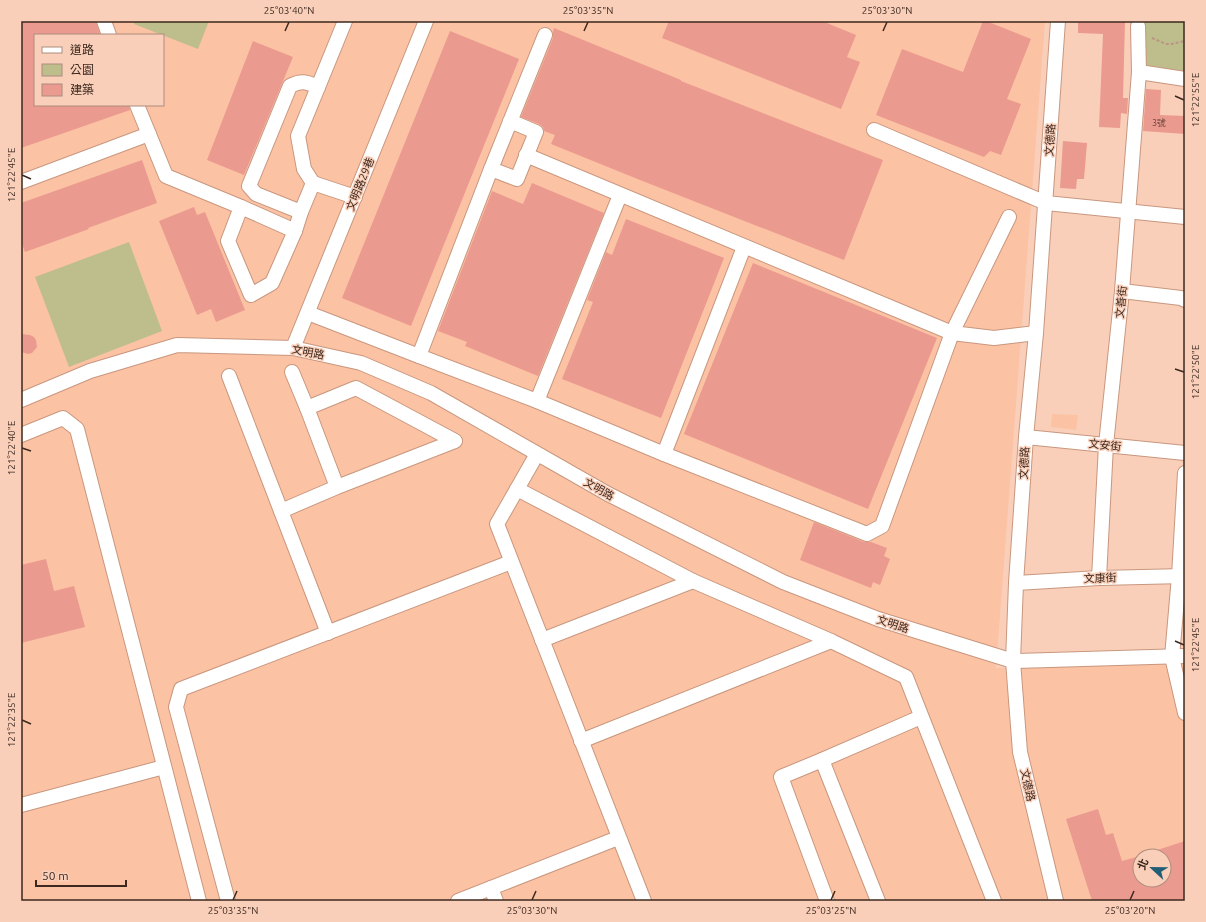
<svg xmlns="http://www.w3.org/2000/svg" width="1206" height="922" font-family="Ubuntu,'Noto Sans TC',sans-serif">
  <style>
    .built { fill: #fcc2a4; fill-rule: evenodd }
    .green { fill: #bebe8c }
    .building { fill: #eb9a8f }
    .lines { fill: none; stroke-linecap: round; stroke-linejoin: round }
    .minor-casing { stroke: #c8977e; stroke-width: 16 }
    .path { stroke: #b89584; stroke-width: 2; stroke-dasharray: 3 2; stroke-linecap: butt }
    .minor { stroke: #fff; stroke-width: 14 }
    .ticks { fill: none; stroke: #3c281e; stroke-width: 1.5 }
    .labels { text-anchor: middle; stroke-width: 3; stroke-linejoin: round; paint-order: stroke }
    .number-label { font-size: 9px; fill: #68443a }
    .street-label { font-size: 11px; fill: #3c281e; stroke: #f9cfba }
    .neatline { fill: none; stroke: #3c281e; stroke-width: 1.5 }
    .ticks-label { font-size: 10px; text-anchor: middle; fill: #3c281e }
  </style>
  <rect width="100%" height="100%" fill="#f9cfba"/>
  <g class="built">
    <path d="M21 21H1045L996 668 1185 663V901H21ZM35 35H163V105H35ZM1140 856H1164V880H1140Z"/>
    <path d="M1052 414 1078 415 1076 430 1051 427Z"/>
  </g>
  <g class="green">
    <path d="M135 21H209L198 49 134 24Z"/>
    <path d="M1142 21H1185V73L1142 66Z"/>
    <path d="M129 242 162 331 69 367 35 277Z"/>
  </g>
  <g class="building">
    <path d="M21 21H96L100 35H35V105H129L130 110 21 148Z"/>
    <path d="M669 21H822L856 35 847 57 860 62 841 109 662 38Z"/>
    <path d="M983 21H986L1031 39 1007 99 1021 104 1001 155 990 151 984 157 876 115 902 49 963 72Z"/>
    <path d="M1078 21H1125L1123 98H1128L1127 114 1121 113 1120 128 1099 127 1103 34 1078 33Z"/>
    <path d="M554 28 681 80V81L883 160 844 260 640 180 551 144 555 135 544 131 543 127 539 124 521 117 553 38V32Z"/>
    <path d="M450 31 519 59 411 326 342 298Z"/>
    <path d="M253 41 293 57 244 175 207 160Z"/>
    <path d="M1146 89 1161 90 1160 115 1185 116V134L1143 131Z"/>
    <path d="M1063 141 1087 143 1084 179H1077L1076 189 1060 188Z"/>
    <path d="M142 160 157 203 88 228 89 229 25 252 21 241V203Z"/>
    <path d="M532 183 604 213 538 376 465 346 467 342 438 331 492 191 523 204Z"/>
    <path d="M194 207 197 215 205 212 245 310 216 322 211 309 197 315 159 221Z"/>
    <path d="M626 219 724 258 661 418 562 379 593 302 587 300 606 252 612 255Z"/>
    <path d="M753 263 937 338 868 509 684 434Z"/>
    <path d="M21 334 30 335 34 337 36 340 37 347 32 353 28 354 21 352Z"/>
    <path d="M814 522 864 542H871L887 548 884 556 890 559 880 585 873 582 871 588 800 560Z"/>
    <path d="M46 559 54 591 74 586 85 627 21 643V565Z"/>
    <path d="M1098 809 1106 835 1113 833 1122 861 1140 856V880H1164V856H1145V854L1185 841V901H1092L1066 819Z"/>
  </g>
  <g class="lines">
    <g class="minor-casing">
      <g id="minor">
        <path d="M104 21 109 35"/>
        <path d="M1139 72 1185 79"/>
        <path d="M137 105 166 176 241 207 295 231 301 212 313 183 304 169 298 136 345 21"/>
        <path d="M510 121 536 132 517 179 491 169 545 35"/>
        <path d="M874 130 1046 203 1185 217"/>
        <path d="M526 155 952 333 994 338 1036 333"/>
        <path d="M21 182 149 134"/>
        <path d="M313 183 355 197"/>
        <path d="M241 207 228 241 251 295 272 283 295 231"/>
        <path d="M301 212 256 194 249 186 290 86C302 80 306 82 318 87"/>
        <path d="M1122 291 1181 298 1185 300"/>
        <path d="M308 313 419 356 491 169"/>
        <path d="M293 348 426 21"/>
        <path d="M419 356 537 401 664 454 867 534 882 526 952 333 1009 217"/>
        <path d="M292 372 307 408"/>
        <path d="M229 376 328 633"/>
        <path d="M21 400 90 371 177 345 293 348 361 363 431 393 608 494 783 582 878 619 1013 661 1185 656"/>
        <path d="M537 401 620 195"/>
        <path d="M21 435 63 418 77 429 199 901"/>
        <path d="M1026 437 1185 453"/>
        <path d="M537 454 497 524 644 901"/>
        <path d="M664 454 744 247"/>
        <path d="M1185 473 1179 576 1172 657 1185 713"/>
        <path d="M517 489 693 581 831 641 906 677 994 901"/>
        <path d="M281 511 337 487 455 441 356 388 307 408 337 487"/>
        <path d="M1099 578 1106 445 1122 291 1139 72 1138 26"/>
        <path d="M1016 583 1099 578 1185 576"/>
        <path d="M542 640 693 581"/>
        <path d="M581 741 831 641"/>
        <path d="M822 760 878 901"/>
        <path d="M21 805 164 767"/>
        <path d="M491 888 496 901"/>
        <path d="M228 901 176 707 181 689 511 562"/>
        <path d="M458 901 618 838"/>
        <path d="M827 901 781 777 822 760 921 717"/>
        <path d="M1056 901 1020 752 1013 661 1016 583 1026 437 1036 333 1058 21"/>
      </g>
    </g>
    <path class="path" d="M1152 38 1166 44H1171L1185 41"/>
    <use href="#minor" class="minor"/>
  </g>
  <path class="ticks" d="M285 31 289 22M584 31 588 22M883 31 887 22M1175 96 1184 100M22 175 31 179M1175 369 1184 372M22 448 31 451M1175 641 1184 645M22 720 31 724M233 900 237 891M532 900 536 891M831 900 835 891M1130 900 1134 891"/>
  <g class="labels">
    <g class="number-label">
      <text x="1159" y="126">3號</text>
    </g>
    <g class="street-label">
      <text transform="translate(1050 140) rotate(-86)" y="4">文德路</text>
      <text transform="translate(360 184) rotate(-68)" y="4">文明路29巷</text>
      <text transform="translate(1121 302) rotate(-84)" y="4">文善街</text>
      <text transform="translate(308 352) rotate(11)" y="4">文明路</text>
      <text transform="translate(1105 445) rotate(6)" y="4">文安街</text>
      <text transform="translate(1024 463) rotate(-87)" y="4">文德路</text>
      <text transform="translate(599 489) rotate(29)" y="4">文明路</text>
      <text transform="translate(1100 578) rotate(-2)" y="4">文康街</text>
      <text transform="translate(893 624) rotate(18)" y="4">文明路</text>
      <text transform="translate(1028 785) rotate(77)" y="4">文德路</text>
    </g>
  </g>
  <rect width="1206" height="922" fill="none" stroke="#f9cfba" stroke-width="44"/>
  <rect x="34" y="34" width="130" height="72" fill="#f9cfba" stroke="#ad8c7c"/>
  <rect x="42" y="47" width="20" height="6" fill="#ffffff" stroke="#ad8c7c"/>
  <text x="70" y="54" font-size="12" fill="#3c281e">道路</text>
  <rect x="42" y="64" width="20" height="12" fill="#bebe8c" stroke="#ad8c7c"/>
  <text x="70" y="74" font-size="12" fill="#3c281e">公園</text>
  <rect x="42" y="84" width="20" height="12" fill="#eb9a8f" stroke="#ad8c7c"/>
  <text x="70" y="94" font-size="12" fill="#3c281e">建築</text>
  <g transform="translate(1152 868) rotate(292)"><circle r="19" fill="#f9cfba" stroke="#ad8c7c"/>
  <path d="M0-3L7 15L0 10L-7 15Z" fill="#225e76"/>
  <text y="-6" font-size="11" font-weight="bold" text-anchor="middle" fill="#3c281e">北</text>
  </g>
  <path d="M36 880v6h90v-6" fill="none" stroke="#3c281e" stroke-width="2"/>
  <text x="42" y="880" font-size="12" fill="#3c281e" stroke="#f9cfba" stroke-width="3" paint-order="stroke">50 m</text>
  <rect x="22" y="22" width="1162" height="878" class="neatline"/>
  <g class="ticks-label">
    <text x="289" y="14">25°03'40"N</text>
    <text x="588" y="14">25°03'35"N</text>
    <text x="887" y="14">25°03'30"N</text>
    <text transform="translate(1195 100) rotate(-90)" y="4">121°22'55"E</text>
    <text transform="translate(11 175) rotate(-90)" y="4">121°22'45"E</text>
    <text transform="translate(1195 372) rotate(-90)" y="4">121°22'50"E</text>
    <text transform="translate(11 448) rotate(-90)" y="4">121°22'40"E</text>
    <text transform="translate(1195 645) rotate(-90)" y="4">121°22'45"E</text>
    <text transform="translate(11 720) rotate(-90)" y="4">121°22'35"E</text>
    <text x="233" y="914">25°03'35"N</text>
    <text x="532" y="914">25°03'30"N</text>
    <text x="831" y="914">25°03'25"N</text>
    <text x="1130" y="914">25°03'20"N</text>
  </g>
</svg>
